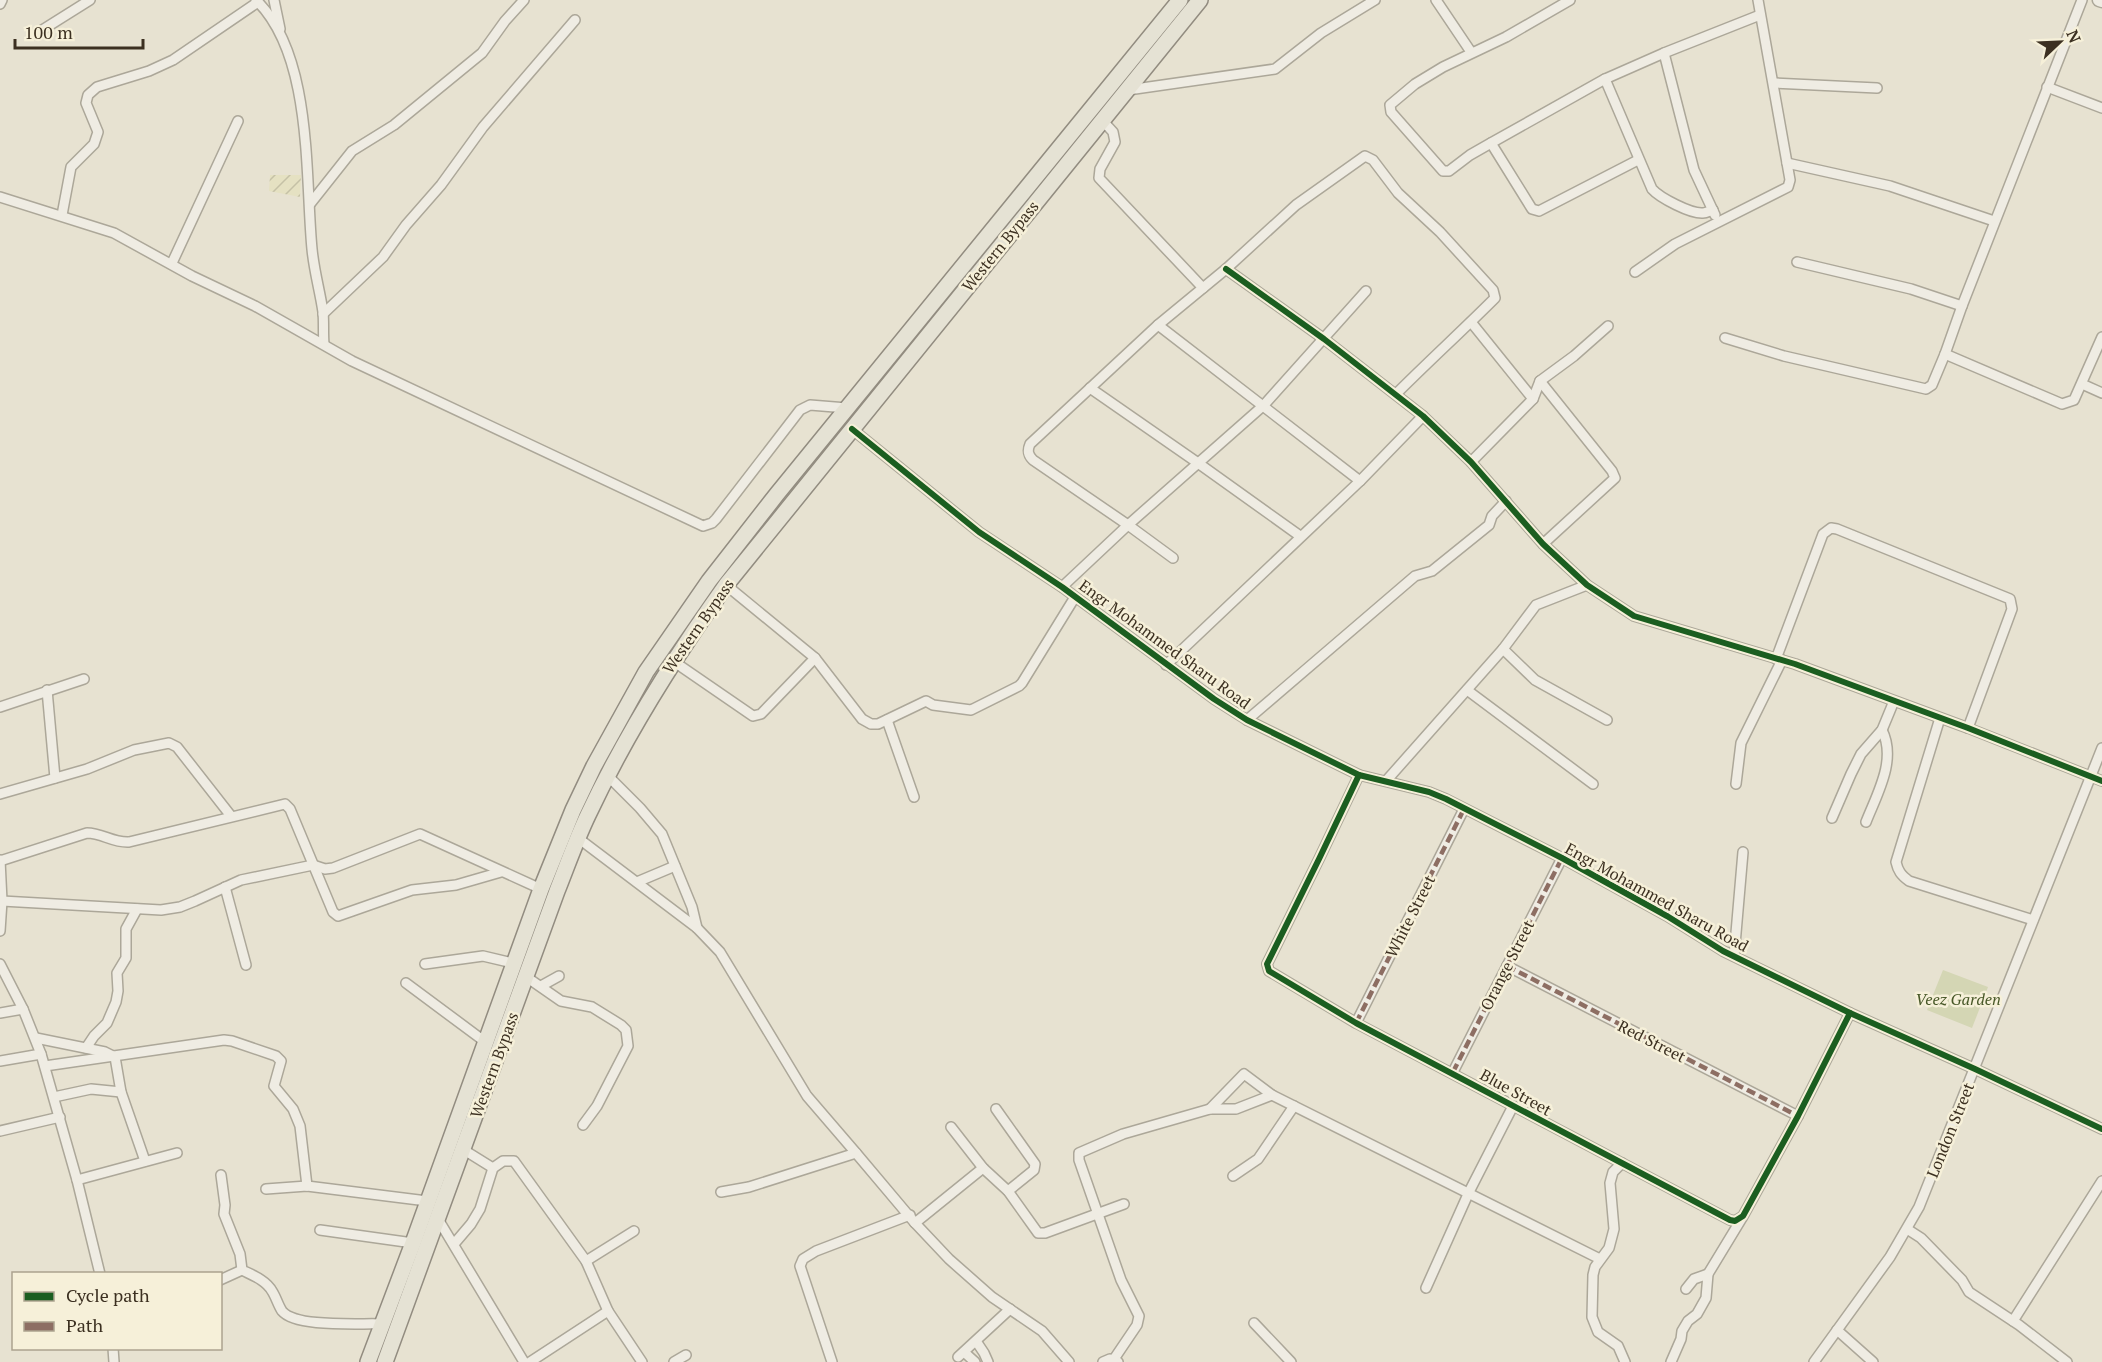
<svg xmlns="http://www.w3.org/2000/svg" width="2102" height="1362" font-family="'PT Serif',serif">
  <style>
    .farmland { fill: url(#farmland-furrows) }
    .green { fill: #d4d6b4 }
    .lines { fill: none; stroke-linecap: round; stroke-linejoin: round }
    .minor-casing { stroke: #aca799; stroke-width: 12 }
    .tertiary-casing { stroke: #aca799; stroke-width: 15 }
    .primary-casing { stroke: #928c80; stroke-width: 18 }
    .minor { stroke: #efece3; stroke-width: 9 }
    .tertiary { stroke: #efece3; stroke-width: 12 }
    .primary { stroke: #e5e2d4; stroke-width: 15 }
    .quiet { stroke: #8d6e63; stroke-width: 4.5; stroke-dasharray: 9 4.5; stroke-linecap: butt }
    .cycleway-casing { stroke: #f6f0d9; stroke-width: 10 }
    .cycleway { stroke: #1b5e20; stroke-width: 6 }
    .labels { text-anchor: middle; stroke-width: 5; stroke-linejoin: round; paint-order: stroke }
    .street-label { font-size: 16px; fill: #3c3021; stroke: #f6f0d9 }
    .park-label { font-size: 16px; font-style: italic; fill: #485828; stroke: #f6f0d9 }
  </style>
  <defs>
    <pattern id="farmland-furrows" width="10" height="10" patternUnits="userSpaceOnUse" patternTransform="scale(1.5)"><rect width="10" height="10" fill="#e5e1c2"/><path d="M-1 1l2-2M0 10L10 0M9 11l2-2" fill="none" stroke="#c5c1a6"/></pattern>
  </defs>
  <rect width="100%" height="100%" fill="#e7e2d1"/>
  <path class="farmland" d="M270 175H301L300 197 269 191Z"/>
  <path class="green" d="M1943 970 1988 987 1972 1028 1927 1010Z"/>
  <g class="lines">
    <g class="minor-casing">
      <g id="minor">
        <path d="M256 0C313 55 305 176 312 249 314 271 320 291 323 312 324 322 323 334 324 344"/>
        <path d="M274 0 280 29"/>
        <path d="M1436 0 1471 52"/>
        <path d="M1570 0 1506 37 1443 67 1415 84 1390 105 1391 112 1443 171H1449L1470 155 1491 143 1605 79 1664 53 1760 15"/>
        <path d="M2082 0 1962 306 1945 354 2062 404 2074 400 2102 337"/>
        <path d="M0 4 2 0"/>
        <path d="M39 32 90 0"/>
        <path d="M1664 53 1694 170 1715 215"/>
        <path d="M1605 79 1652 189C1660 198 1691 214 1703 213 1707 213 1709 211 1713 210"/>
        <path d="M1775 83 1877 88"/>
        <path d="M2047 87 2102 108"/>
        <path d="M1128 90 1275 69 1321 33 1375 0"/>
        <path d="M1102 120 1113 132 1115 142 1100 169 1099 178 1203 288"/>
        <path d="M1491 143 1532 209 1539 211 1638 160"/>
        <path d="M1787 163 1890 186 1994 221"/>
        <path d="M0 197 114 233 192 276 255 306 352 361 703 526 712 523 716 519 800 410 810 405 847 408"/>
        <path d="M310 204 352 151 394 125 482 53 505 21 524 0"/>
        <path d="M62 215 71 167 94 144 98 132 86 103 88 95 97 87 149 71 173 60 258 2"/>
        <path d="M1797 262 1911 289 1962 306"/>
        <path d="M172 263 238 121"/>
        <path d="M1226 269 1324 339 1423 416 1471 462 1543 544 1587 585 1634 616 1795 664 1968 728 2102 781"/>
        <path d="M1635 272 1675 244 1788 187 1790 180 1787 163 1758 0"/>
        <path d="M323 314 383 257 406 225 441 185 483 127 575 20"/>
        <path d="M1471 322 1533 399"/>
        <path d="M1158 325 1360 481"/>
        <path d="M1725 338 1784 356 1926 389 1932 385 1945 354"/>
        <path d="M1540 381 1612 471 1615 478 1543 544"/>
        <path d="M2082 384 2102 393"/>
        <path d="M1090 388 1198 463 1300 536"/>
        <path d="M852 429 979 532 1062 587 1214 699 1247 720 1359 775 1429 792 1446 799 1562 858 1667 916 1723 951 1850 1013 1975 1069 2102 1129"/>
        <path d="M1471 462 1533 399 1540 381 1574 356 1608 326"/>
        <path d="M1173 558 1128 525 1033 460C1028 455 1027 451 1030 444L1158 325 1226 269 1296 205 1365 156 1373 160 1398 193 1440 232 1493 290 1495 298C1463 330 1429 361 1396 394"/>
        <path d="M726 585 815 658 862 719 871 724H878L926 701 933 705 971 710 1019 686 1022 683 1075 597"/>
        <path d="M1062 587 1128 525 1264 405 1366 291"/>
        <path d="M1503 649 1535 680 1607 720"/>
        <path d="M1776 659 1823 534 1831 528 1837 529 2010 599 2012 609 1968 728"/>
        <path d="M673 661 753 716 761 714 815 658"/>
        <path d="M1166 665 1360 481 1423 416"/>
        <path d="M47 690 55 778"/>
        <path d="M1467 690 1593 784"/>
        <path d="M0 707 84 679"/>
        <path d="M1940 718 1896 862C1898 871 1901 875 1909 881L2033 920"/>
        <path d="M887 720 914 797"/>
        <path d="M1247 720 1415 576 1432 571 1489 525 1492 516 1506 501"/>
        <path d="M1359 775 1319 859 1267 964 1269 971 1356 1023 1730 1220 1735 1221 1743 1216 1798 1116 1850 1013"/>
        <path d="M608 776 640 808 662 834 692 907 697 928"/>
        <path d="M1386 781 1503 649 1536 605 1587 585"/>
        <path d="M1736 784 1741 743 1782 660"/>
        <path d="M0 794 87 769 134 750 169 743 177 747 231 816"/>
        <path d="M1832 818 1851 774 1861 754 1882 730 1894 701"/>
        <path d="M1866 822C1877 794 1897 760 1882 730"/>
        <path d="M578 838 697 928 720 952 807 1096 856 1153 915 1223 949 1259 992 1297 1042 1331 1069 1362"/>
        <path d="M0 860 2 901 0 931"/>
        <path d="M0 861 87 833C102 833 113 843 129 842L285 804 290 809 333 912 338 916 412 890 456 885 501 872"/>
        <path d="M637 882 675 866"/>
        <path d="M225 887 246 965"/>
        <path d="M2 901 161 910 180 907 195 901 241 880 313 865 325 869 333 868 420 834 541 889"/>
        <path d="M1734 956 1743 852"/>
        <path d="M0 964 23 1009 41 1054 77 1180 100 1274"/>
        <path d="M425 964 483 956 513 963"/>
        <path d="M1507 966 1798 1116"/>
        <path d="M525 976 561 1001 592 1007 621 1025 626 1030 628 1046 597 1106 583 1125"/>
        <path d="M406 983 484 1041"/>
        <path d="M541 986 559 976"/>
        <path d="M0 1013 23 1009"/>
        <path d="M1356 1023 1464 809"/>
        <path d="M36 1038 105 1052 115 1057"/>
        <path d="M86 1048 94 1036 107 1023 116 1002 118 991 117 973 126 958V929L137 909"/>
        <path d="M115 1057 121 1092 145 1161"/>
        <path d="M0 1061 41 1054"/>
        <path d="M45 1066 224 1040 232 1041 276 1056 281 1061 274 1086 293 1109 300 1126 307 1186"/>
        <path d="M1453 1072 1562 858"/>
        <path d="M54 1097 91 1089 121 1092"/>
        <path d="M996 1109 1035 1164 1034 1170 1008 1191"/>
        <path d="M1210 1109 1244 1074 1272 1095 1600 1259"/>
        <path d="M951 1127 983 1168 1008 1191 1038 1233H1045L1124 1204"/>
        <path d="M0 1131 60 1117"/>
        <path d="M464 1150 493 1168"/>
        <path d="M1622 1163 1613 1172 1610 1183 1614 1229 1609 1248 1595 1267 1593 1275 1592 1317 1598 1332 1618 1346 1625 1362"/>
        <path d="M221 1175 225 1205 224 1214 240 1254 242 1270C252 1275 266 1280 272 1291 276 1297 278 1305 282 1311 296 1328 360 1323 382 1324"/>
        <path d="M1233 1176 1258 1159 1294 1106"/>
        <path d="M77 1180 177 1153"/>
        <path d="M266 1189 307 1186 427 1201"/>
        <path d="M721 1192 749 1187 856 1153"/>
        <path d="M438 1219 524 1362"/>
        <path d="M915 1223 983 1168"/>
        <path d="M1907 1229 1921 1238 1962 1280 1969 1292 2019 1325 2067 1362"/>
        <path d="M320 1230 413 1243"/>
        <path d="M454 1244 471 1224 480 1209 493 1168 503 1161H514L586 1261 608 1311 642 1362"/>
        <path d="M586 1261 634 1231"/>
        <path d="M220 1280 242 1270"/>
        <path d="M1426 1288 1469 1192 1513 1106"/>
        <path d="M1686 1289 1694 1279 1708 1274"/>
        <path d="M2013 1321 2102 1181"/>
        <path d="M1254 1323 1291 1362"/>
        <path d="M1837 1330 1873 1362"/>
        <path d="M976 1341 984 1353 988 1362"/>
        <path d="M113 1348 114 1362"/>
        <path d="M964 1352 975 1362"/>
        <path d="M958 1357 1010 1309"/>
        <path d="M1114 1359 1137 1325 1139 1316 1121 1280 1079 1160V1153L1123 1134 1210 1109H1236L1272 1095"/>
        <path d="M530 1362 608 1311"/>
        <path d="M674 1362 686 1355"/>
        <path d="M832 1362 800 1266 803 1259 816 1251 910 1215"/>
        <path d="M1103 1362 1110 1359 1118 1362"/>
        <path d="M1671 1362 1681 1339 1682 1331 1688 1321 1697 1314 1706 1298 1708 1274 1742 1218"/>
        <path d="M1814 1362 1890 1257 1919 1207 2102 748"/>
      </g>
    </g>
    <g class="tertiary-casing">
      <path id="tertiary" d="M2099 0 2102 1"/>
    </g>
    <g class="primary-casing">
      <g id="primary">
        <path d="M368 1362 413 1243 541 889 573 810 594 766 646 672 709 581 777 494 1180 0"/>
        <path d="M385 1362 557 891C567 866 576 840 588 815 626 734 674 658 726 585L1200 0"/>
      </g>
    </g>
    <use href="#minor" class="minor"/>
    <use href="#tertiary" class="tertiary"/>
    <use href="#primary" class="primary"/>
    <g class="quiet">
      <path d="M1507 966 1798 1116"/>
      <path d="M1356 1023 1464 809"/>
      <path d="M1453 1072 1562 858"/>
    </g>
    <g class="cycleway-casing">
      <g id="cycleway">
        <path d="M1226 269 1324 339 1423 416 1471 462 1543 544 1587 585 1634 616 1795 664 1968 728 2102 781"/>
        <path d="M852 429 979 532 1062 587 1214 699 1247 720 1359 775 1429 792 1446 799 1562 858 1667 916 1723 951 1850 1013 1975 1069 2102 1129"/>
        <path d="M1359 775 1319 859 1267 964 1269 971 1356 1023 1730 1220 1735 1221 1743 1216 1798 1116 1850 1013"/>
      </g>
    </g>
    <use href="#cycleway" class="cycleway"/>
  </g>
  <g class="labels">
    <g class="street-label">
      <text transform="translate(1000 246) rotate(-51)" y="6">Western Bypass</text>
      <text transform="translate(698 626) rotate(-55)" y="6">Western Bypass</text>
      <text transform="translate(1165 644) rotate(36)" y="6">Engr Mohammed Sharu Road</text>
      <text transform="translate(1657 897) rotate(29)" y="6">Engr Mohammed Sharu Road</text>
      <text transform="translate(1410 916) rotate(-63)" y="6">White Street</text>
      <text transform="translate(1507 965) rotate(-63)" y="6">Orange Street</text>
      <text transform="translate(1652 1041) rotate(27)" y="6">Red Street</text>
      <text transform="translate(494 1065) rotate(-70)" y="6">Western Bypass</text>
      <text transform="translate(1516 1092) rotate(29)" y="6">Blue Street</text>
      <text transform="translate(1950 1130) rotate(-68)" y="6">London Street</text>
    </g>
    <g class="park-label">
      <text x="1958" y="1005">Veez Garden</text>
    </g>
  </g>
  <rect x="12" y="1272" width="210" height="78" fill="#f6f0d9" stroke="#aca38f" stroke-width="1.5"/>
  <rect x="24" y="1292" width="30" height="9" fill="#1b5e20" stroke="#aca38f" stroke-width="1.5"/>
  <text x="66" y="1302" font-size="18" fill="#3c3021">Cycle path</text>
  <rect x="24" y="1322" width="30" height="9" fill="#8d6e63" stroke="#aca38f" stroke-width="1.5"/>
  <text x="66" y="1332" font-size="18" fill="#3c3021">Path</text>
  <g transform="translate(2060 42) rotate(67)" stroke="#f6f0d9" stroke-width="4.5" paint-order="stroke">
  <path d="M0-4.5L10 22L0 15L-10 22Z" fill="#3c3021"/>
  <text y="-9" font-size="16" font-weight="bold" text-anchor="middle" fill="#3c3021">N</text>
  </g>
  <path d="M15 39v9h128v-9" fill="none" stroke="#3c3021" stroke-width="3"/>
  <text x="24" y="39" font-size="18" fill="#3c3021" stroke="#f6f0d9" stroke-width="4.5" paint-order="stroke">100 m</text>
</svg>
